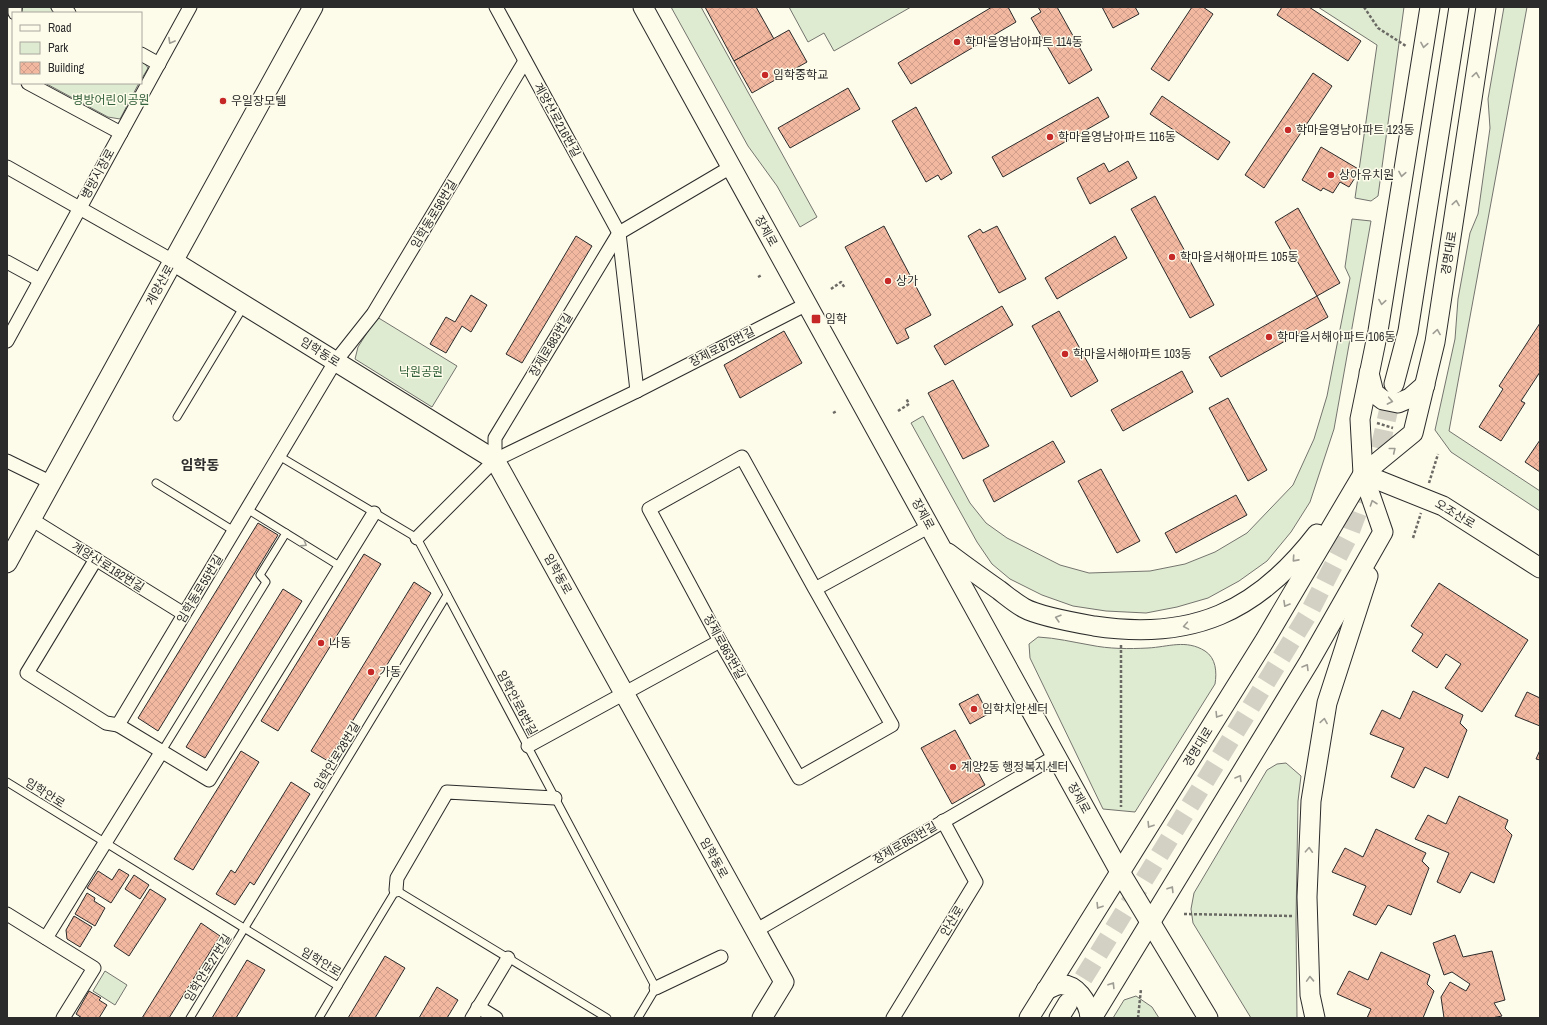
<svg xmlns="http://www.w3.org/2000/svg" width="1547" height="1025" font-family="'Archivo Narrow','Noto Sans KR',sans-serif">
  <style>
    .green { fill: #deebd1; stroke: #74746e }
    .building { fill: url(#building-cross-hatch); stroke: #2b2b2b }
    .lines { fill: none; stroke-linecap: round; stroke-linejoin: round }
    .secondary-tunnel { stroke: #d3d1c4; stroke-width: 19; stroke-dasharray: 19 10; stroke-linecap: butt }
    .lane-casing { stroke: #2b2b2b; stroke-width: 9 }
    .street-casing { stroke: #2b2b2b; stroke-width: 15 }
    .secondary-casing { stroke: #2b2b2b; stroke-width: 21 }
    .path { stroke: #6a6964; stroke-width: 2.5; stroke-dasharray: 3 2; stroke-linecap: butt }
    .lane { stroke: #fdfbea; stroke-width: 7 }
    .street { stroke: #fdfbea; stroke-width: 13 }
    .secondary { stroke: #fdfbea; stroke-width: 19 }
    .oneway { stroke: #9e9d94 }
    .poi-dot { fill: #c62828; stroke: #fdfbea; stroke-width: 1.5 }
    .labels { text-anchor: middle; stroke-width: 3; stroke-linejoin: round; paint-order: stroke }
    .poi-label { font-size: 12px; fill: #2b2b2b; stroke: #fdfbea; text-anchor: start }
    .park-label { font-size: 12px; fill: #34623c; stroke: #fdfbea }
    .street-label { font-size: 12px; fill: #2b2b2b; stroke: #fdfbea }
    .quarter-label { font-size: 14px; font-weight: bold; fill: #2b2b2b; stroke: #fdfbea }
  </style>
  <defs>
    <pattern id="building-cross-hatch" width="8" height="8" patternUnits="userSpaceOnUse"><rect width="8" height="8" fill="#f2b8a0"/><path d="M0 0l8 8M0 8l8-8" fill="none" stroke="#d09e8a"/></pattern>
  </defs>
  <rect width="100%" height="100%" fill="#fdfbea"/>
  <g class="green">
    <path d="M23 7H49L60 13H21Z"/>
    <path d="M671 7H701L817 217 800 227 777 186 748 146Z"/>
    <path d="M789 7H911L834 51 824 33 808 42Z"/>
    <path d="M1318 7H1404L1378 196 1371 201 1355 198 1377 45Z"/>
    <path d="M1504 7H1527L1449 431 1540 491V511L1451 452 1435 430 1455 339 1458 299 1470 233 1478 214 1490 128 1488 99Z"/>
    <path d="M141 58 148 68 141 80Z"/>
    <path d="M45 83H139L120 119 108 117Z"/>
    <path d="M1352 219 1371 221 1334 429 1310 502 1291 532 1267 561 1239 581 1208 598 1177 607 1146 613 1106 611 1073 606 1042 595 1010 579 992 564 977 542 911 423 923 416 970 503 986 523 1007 538 1060 565 1089 573 1150 571 1185 564 1215 552 1247 533 1293 485 1314 439 1327 396 1350 278 1345 267Z"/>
    <path d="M377 317 457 366 432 407 355 359 358 347Z"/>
    <path d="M1038 637C1057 638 1072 642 1090 645 1109 649 1129 649 1148 648 1168 647 1186 639 1205 651 1216 658 1217 672 1215 684L1135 812 1103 809 1030 658 1029 644Z"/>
    <path d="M1286 763 1301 776 1298 801 1296 920 1297 1018H1251L1193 923 1191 909 1194 893 1267 770 1277 764Z"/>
    <path d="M105 971 127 985 115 1005 93 991Z"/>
    <path d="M1136 996 1152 1007 1159 1018H1113L1124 1000Z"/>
  </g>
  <g class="building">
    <path d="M705 7H756L774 39 734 61Z"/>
    <path d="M992 7H1008L1016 22 911 84 898 63Z"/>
    <path d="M1038 7H1057L1092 70 1069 84 1031 18 1041 12Z"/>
    <path d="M1102 7H1135L1139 14 1113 28Z"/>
    <path d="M1192 7H1203L1213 14 1169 81 1151 69Z"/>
    <path d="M1282 7H1309L1361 41 1348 61 1277 15Z"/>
    <path d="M789 30 807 62 752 93 734 61Z"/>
    <path d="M1313 73 1332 86 1264 188 1245 175Z"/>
    <path d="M848 88 860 109 790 148 778 128Z"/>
    <path d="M1162 96 1230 142 1218 160 1150 114Z"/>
    <path d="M1098 97 1109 117 1003 177 992 157Z"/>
    <path d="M916 107 952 173 941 180 938 175 926 182 892 121Z"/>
    <path d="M1321 147 1360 170 1349 187 1340 182 1333 193 1323 188 1321 191 1302 180Z"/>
    <path d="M1128 161 1137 178 1090 204 1077 178 1104 163 1109 172Z"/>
    <path d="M1155 196 1214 305 1190 318 1131 209Z"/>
    <path d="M1298 208 1340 283 1317 296 1275 222Z"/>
    <path d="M884 226 931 315 905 329 909 338 897 344 845 247Z"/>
    <path d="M997 226 1026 279 999 293 968 236 980 229 983 233Z"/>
    <path d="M576 236 592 246 522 363 506 354Z"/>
    <path d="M1115 236 1127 258 1057 299 1045 278Z"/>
    <path d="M471 295 487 305 471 332 462 326 446 353 430 344 446 317 455 322Z"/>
    <path d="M1317 296 1328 317 1221 377 1209 357Z"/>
    <path d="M1002 306 1013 325 945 365 934 346Z"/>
    <path d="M1059 311 1098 381 1071 397 1032 326Z"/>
    <path d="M1540 323V372L1521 401 1525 403 1501 441 1479 427 1503 389 1499 386Z"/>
    <path d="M784 331 802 363 740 398 724 365Z"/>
    <path d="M1182 371 1193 392 1123 431 1111 410Z"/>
    <path d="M953 380 989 446 963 459 928 393Z"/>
    <path d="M1228 398 1267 470 1248 481 1209 408Z"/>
    <path d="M1540 440V472L1525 462Z"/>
    <path d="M1053 441 1065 462 994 502 983 480Z"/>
    <path d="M1101 469 1140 541 1117 553 1078 481Z"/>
    <path d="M1236 495 1247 515 1176 553 1165 533Z"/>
    <path d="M258 523 278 535 158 731 138 718Z"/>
    <path d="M364 554 381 564 278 731 261 721Z"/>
    <path d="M414 582 431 593 328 761 311 751Z"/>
    <path d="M1439 583 1528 640 1482 712 1445 688 1461 664 1446 654 1437 668 1412 651 1423 634 1411 626Z"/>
    <path d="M283 589 302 601 205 758 186 747Z"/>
    <path d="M1413 691 1463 715 1460 723 1467 730 1448 778 1425 767 1414 788 1391 777 1404 748 1370 734 1382 710 1400 719Z"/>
    <path d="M1527 692 1540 698V726L1515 716Z"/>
    <path d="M978 694 988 714 970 724 959 704Z"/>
    <path d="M955 730 985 785 952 804 921 748Z"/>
    <path d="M1540 750V760L1536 759Z"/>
    <path d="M241 751 259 762 193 870 174 859Z"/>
    <path d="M291 782 310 794 254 885 250 882 235 905 216 894 231 870 235 873Z"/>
    <path d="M1459 796 1508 820 1505 828 1512 835 1494 883 1471 872 1460 893 1437 882 1449 853 1415 839 1428 815 1446 824Z"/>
    <path d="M1376 829 1426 853 1422 861 1429 868 1411 915 1388 905 1376 925 1353 915 1366 886 1332 872 1345 848 1363 857Z"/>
    <path d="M119 869 129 875 111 903 87 888 98 871 112 880Z"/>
    <path d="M134 875 149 885 140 899 125 889Z"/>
    <path d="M150 889 166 899 129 956 114 946Z"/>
    <path d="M87 893 95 898 94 901 105 908 95 926 75 914Z"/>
    <path d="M74 916 92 927 80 947 67 939 66 930Z"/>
    <path d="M201 923 220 936 169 1018H142Z"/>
    <path d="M1455 935 1463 957 1492 951 1505 1000 1494 1003 1502 1016 1492 1018H1444L1441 997 1450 982 1466 991 1470 984 1452 972 1444 975 1433 943Z"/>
    <path d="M1381 952 1430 975 1427 984 1434 991 1423 1018H1367L1371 1009 1337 994 1349 971 1368 980Z"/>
    <path d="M385 956 405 968 375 1018H348Z"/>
    <path d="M247 960 265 970 236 1018H212Z"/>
    <path d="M437 987 458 1000 447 1018H419Z"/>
    <path d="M89 991 101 998 99 1000 107 1005 99 1018H82L76 1014Z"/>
  </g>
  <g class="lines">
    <path class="secondary-tunnel" d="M1068 1003 1310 611 1349 535 1378 457 1394 386"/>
    <g class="lane-casing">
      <g id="lane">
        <path d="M177 417 244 306"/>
        <path d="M279 456 417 538 656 988 638 1018"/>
        <path d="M156 483 234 531"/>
        <path d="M247 509 341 567"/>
        <path d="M162 751 266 582 260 575 286 533"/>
        <path d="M7 782 338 986 396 890 607 1018"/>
        <path d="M190 1018 447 595"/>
        <path d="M319 1018 338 986"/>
      </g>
    </g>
    <g class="street-casing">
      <g id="street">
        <path d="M15 7V13"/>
        <path d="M58 7 69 13"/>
        <path d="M496 7 619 233 637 391"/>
        <path d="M141 54 159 64"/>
        <path d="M28 83 121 133"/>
        <path d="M7 167 173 261"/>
        <path d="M7 262 40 280"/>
        <path d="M7 341 190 7"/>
        <path d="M495 460V438L619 233 731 167"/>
        <path d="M7 461 52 483"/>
        <path d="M31 519 184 614"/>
        <path d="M417 538 495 460 637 391 807 304"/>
        <path d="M96 559 27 673 106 723 118 725 335 362 373 314 525 61"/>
        <path d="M815 589 892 725 799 778 720 641 649 509 742 457 815 589 930 526"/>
        <path d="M118 725 209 780 374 513"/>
        <path d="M528 746 720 641"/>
        <path d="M396 890 397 878 447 792 555 798"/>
        <path d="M7 914 94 968 63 1018"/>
        <path d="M755 931 1056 756"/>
        <path d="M46 938 162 751"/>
        <path d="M656 988 721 957"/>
        <path d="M478 1007 496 1018"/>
        <path d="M472 1018 508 958"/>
        <path d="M893 1018 976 882 943 821"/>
      </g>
    </g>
    <g class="secondary-casing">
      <g id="secondary">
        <path d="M643 7 1120 872 1208 1018"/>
        <path d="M173 261 495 460 784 982 762 1018"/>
        <path d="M1369 373 1374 393 1383 400 1398 403 1410 398 1425 385"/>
        <path d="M1394 384 1408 331 1459 7"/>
        <path d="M1363 474 1443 506 1540 568"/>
        <path d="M948 553C965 566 982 578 999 590 1007 596 1015 603 1024 608 1038 616 1077 623 1094 626 1192 641 1257 612 1317 534"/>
        <path d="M7 563 313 7"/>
        <path d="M1046 990C1050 988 1054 986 1058 985 1076 982 1089 1003 1090 1018"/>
        <path d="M1029 1018 1265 640 1363 474 1413 433 1435 342 1486 7"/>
        <path d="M1059 1018 1068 1003"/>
        <path d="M1092 1018 1309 662 1383 532 1363 474 1360 419 1378 331 1430 7"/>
        <path d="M1315 1018 1310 995 1307 897 1311 801 1327 703 1368 576"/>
      </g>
    </g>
    <g class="path">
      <path d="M1364 7 1378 28 1406 46"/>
      <path d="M758 277 762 275"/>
      <path d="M831 289 841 282 845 288"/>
      <path d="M898 411 909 404 906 398"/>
      <path d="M833 413 837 411"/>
      <path d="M1377 423 1393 428"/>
      <path d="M1429 483 1438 454"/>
      <path d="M1413 538 1421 513"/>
      <path d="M1121 645V807"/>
      <path d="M1184 914 1292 916"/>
      <path d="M1138 1018 1141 989"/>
    </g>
    <use href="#lane" class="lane"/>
    <use href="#street" class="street"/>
    <use href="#secondary" class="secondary"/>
  </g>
  <defs><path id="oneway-chevron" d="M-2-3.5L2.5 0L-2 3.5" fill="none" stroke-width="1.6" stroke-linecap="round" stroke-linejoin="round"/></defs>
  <g class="oneway">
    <use href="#oneway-chevron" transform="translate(171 41) rotate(119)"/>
    <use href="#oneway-chevron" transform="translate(1424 45) rotate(100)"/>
    <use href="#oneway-chevron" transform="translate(1476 75) rotate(-81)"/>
    <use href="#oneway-chevron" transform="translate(1402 174) rotate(100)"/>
    <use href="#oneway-chevron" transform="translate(1456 203) rotate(-81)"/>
    <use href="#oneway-chevron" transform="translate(1382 302) rotate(99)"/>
    <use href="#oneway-chevron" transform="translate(1437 332) rotate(-81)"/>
    <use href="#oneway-chevron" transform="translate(1390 401) rotate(11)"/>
    <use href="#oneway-chevron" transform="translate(1393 450) rotate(-39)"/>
    <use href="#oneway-chevron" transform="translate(1373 503) rotate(-109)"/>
    <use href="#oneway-chevron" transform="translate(304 544) rotate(32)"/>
    <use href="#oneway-chevron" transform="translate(1295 559) rotate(132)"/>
    <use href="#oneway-chevron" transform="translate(1286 604) rotate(120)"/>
    <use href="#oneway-chevron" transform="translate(1058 618) rotate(-164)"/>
    <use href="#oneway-chevron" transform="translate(1186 626) rotate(170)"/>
    <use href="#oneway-chevron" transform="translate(1306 667) rotate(-59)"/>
    <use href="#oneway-chevron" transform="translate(1218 715) rotate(122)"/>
    <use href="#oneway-chevron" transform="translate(1324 721) rotate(-81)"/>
    <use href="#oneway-chevron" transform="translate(1239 778) rotate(-59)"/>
    <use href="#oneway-chevron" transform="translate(1150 825) rotate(122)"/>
    <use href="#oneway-chevron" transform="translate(1309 850) rotate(-87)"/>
    <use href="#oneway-chevron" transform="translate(1171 889) rotate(-58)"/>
    <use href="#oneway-chevron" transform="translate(1099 906) rotate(122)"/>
    <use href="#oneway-chevron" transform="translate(1310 979) rotate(-92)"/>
    <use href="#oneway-chevron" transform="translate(1112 985) rotate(-58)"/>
  </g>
  <g class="poi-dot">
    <circle cx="957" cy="42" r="4"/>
    <circle cx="765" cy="75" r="4"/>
    <circle cx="223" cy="101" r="4"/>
    <circle cx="1288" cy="130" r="4"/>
    <circle cx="1050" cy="137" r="4"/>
    <circle cx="1331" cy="175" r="4"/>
    <circle cx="1172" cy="257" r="4"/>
    <circle cx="888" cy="281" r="4"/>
    <rect x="811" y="314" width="10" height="10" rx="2"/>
    <circle cx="1269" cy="337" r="4"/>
    <circle cx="1065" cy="354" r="4"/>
    <circle cx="321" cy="643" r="4"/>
    <circle cx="371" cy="672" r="4"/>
    <circle cx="974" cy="709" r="4"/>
    <circle cx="953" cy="767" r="4"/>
  </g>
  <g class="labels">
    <g class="poi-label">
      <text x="965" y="46">학마을영남아파트 114동</text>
      <text x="773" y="79">임학중학교</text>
      <text x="231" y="105">우일장모텔</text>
      <text x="1296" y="134">학마을영남아파트 123동</text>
      <text x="1058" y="141">학마을영남아파트 116동</text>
      <text x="1339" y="179">상아유치원</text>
      <text x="1180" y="261">학마을서해아파트 105동</text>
      <text x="896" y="285">상가</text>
      <text x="825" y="323">임학</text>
      <text x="1277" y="341">학마을서해아파트 106동</text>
      <text x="1073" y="358">학마을서해아파트 103동</text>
      <text x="329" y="647">나동</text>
      <text x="379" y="676">가동</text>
      <text x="982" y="713">임학치안센터</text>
      <text x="961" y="771">계양2동 행정복지센터</text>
    </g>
    <g class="park-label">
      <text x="111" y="104">병방어린이공원</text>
      <text x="421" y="376">낙원공원</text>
    </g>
    <g class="street-label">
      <text transform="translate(557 120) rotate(61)" y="4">계양산로216번길</text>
      <text transform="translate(98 174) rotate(-61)" y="4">병방시장로</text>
      <text transform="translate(434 214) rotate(-59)" y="4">임학동로56번길</text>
      <text transform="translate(766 231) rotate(61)" y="4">장제로</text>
      <text transform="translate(1449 253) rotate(-81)" y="4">경명대로</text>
      <text transform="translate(160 285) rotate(-61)" y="4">계양산로</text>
      <text transform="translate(551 345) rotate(-59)" y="4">장제로883번길</text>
      <text transform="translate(722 347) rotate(-27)" y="4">장제로875번길</text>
      <text transform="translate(320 352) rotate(32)" y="4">임학동로</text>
      <text transform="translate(923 514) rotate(61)" y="4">장제로</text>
      <text transform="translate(1455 514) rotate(31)" y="4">오조산로</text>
      <text transform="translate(108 567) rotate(32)" y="4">계양산로182번길</text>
      <text transform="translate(558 574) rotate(61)" y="4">임학동로</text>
      <text transform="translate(200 589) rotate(-59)" y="4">임학동로55번길</text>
      <text transform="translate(724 647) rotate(61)" y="4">장제로863번길</text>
      <text transform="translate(517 703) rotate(62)" y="4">임학안로6번길</text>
      <text transform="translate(1198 747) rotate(-58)" y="4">경명대로</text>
      <text transform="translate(337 756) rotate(-59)" y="4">임학안로28번길</text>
      <text transform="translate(45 793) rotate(32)" y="4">임학안로</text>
      <text transform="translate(1079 798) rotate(61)" y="4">장제로</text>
      <text transform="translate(905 843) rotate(-30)" y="4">장제로853번길</text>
      <text transform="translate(714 858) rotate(61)" y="4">임학동로</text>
      <text transform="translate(952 921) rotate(-59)" y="4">안산로</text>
      <text transform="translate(321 962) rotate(31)" y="4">임학안로</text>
      <text transform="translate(208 968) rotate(-58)" y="4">임학안로27번길</text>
    </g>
    <g class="quarter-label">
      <text x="200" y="470">임학동</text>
    </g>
  </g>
  <rect width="1547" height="1025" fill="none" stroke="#2b2b2b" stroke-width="16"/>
  <rect x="12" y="12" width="130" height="72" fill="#fdfbea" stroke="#a9a89e"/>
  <rect x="20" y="25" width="20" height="6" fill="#fdfbea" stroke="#a9a89e"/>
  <text x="48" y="32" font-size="12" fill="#2b2b2b">Road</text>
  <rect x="20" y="42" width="20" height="12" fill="#deebd1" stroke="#a9a89e"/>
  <text x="48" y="52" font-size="12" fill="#2b2b2b">Park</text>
  <rect x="20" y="62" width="20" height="12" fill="url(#building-cross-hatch)" stroke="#a9a89e"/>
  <text x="48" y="72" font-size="12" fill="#2b2b2b">Building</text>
</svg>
